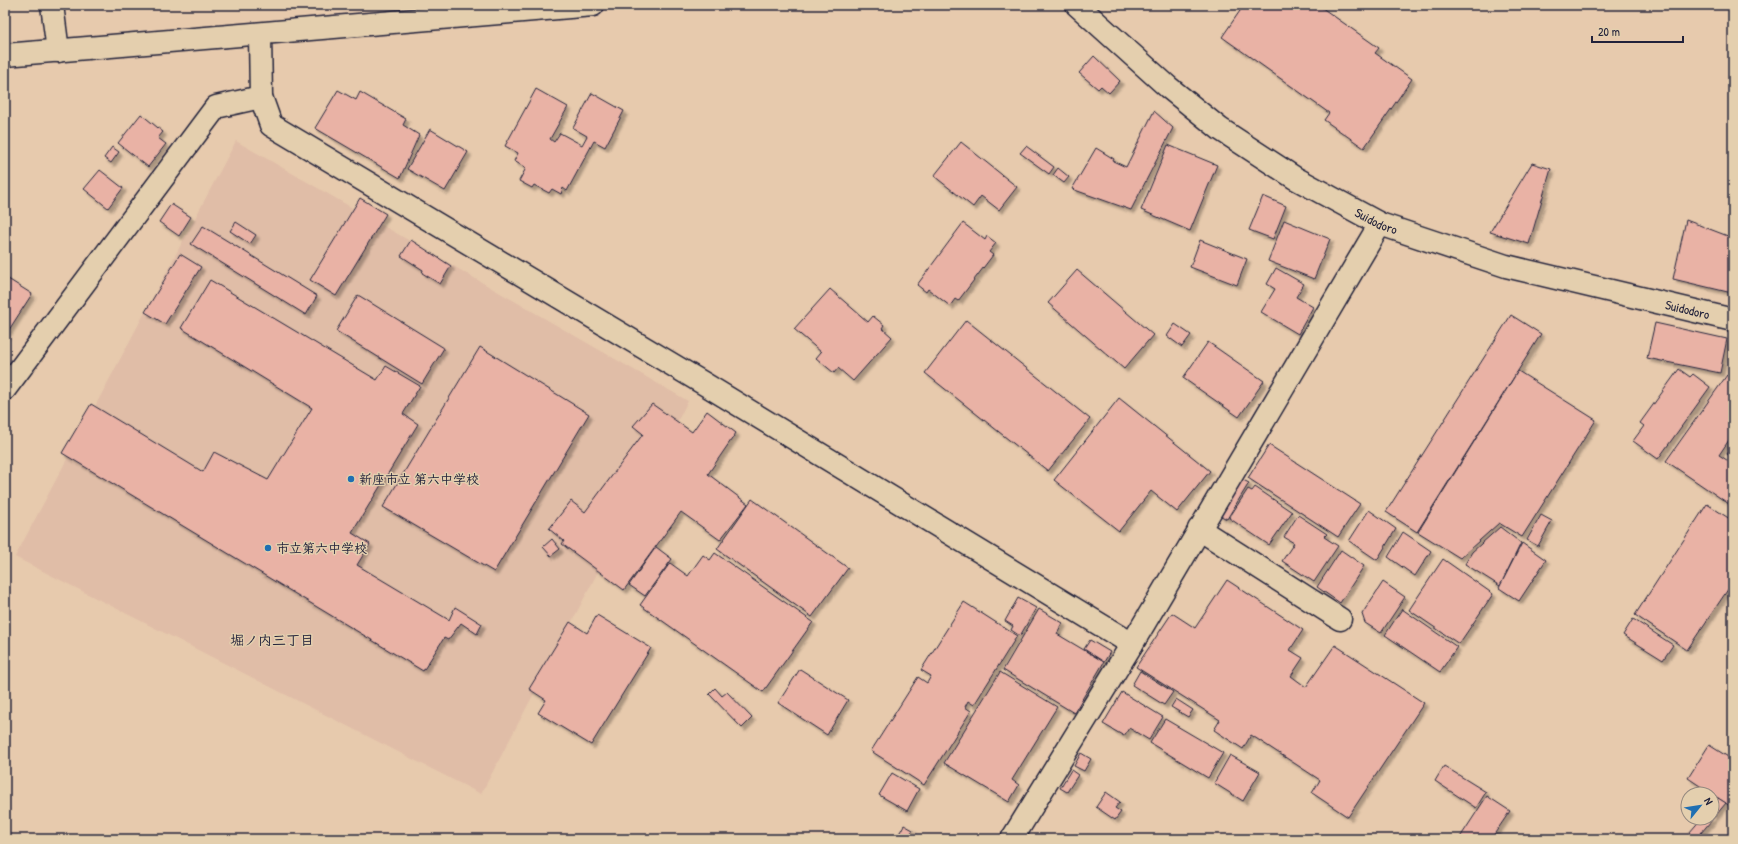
<svg xmlns="http://www.w3.org/2000/svg" width="1738" height="844" font-family="'Patrick Hand','Klee One',sans-serif">
  <style>
    .built { fill: #e0bda7 }
    .building { fill: #e9b2a5; stroke: #22223b; filter: url(#shadow) }
    .lines { fill: none; stroke-linecap: round; stroke-linejoin: round }
    .minor-casing { stroke: #22223b; stroke-width: 25 }
    .minor { stroke: #e4cfae; stroke-width: 22 }
    .poi-dot { fill: #1f6fb2; stroke: #e4cfae; stroke-width: 1.5 }
    .labels { text-anchor: middle; stroke-width: 3; stroke-linejoin: round; paint-order: stroke }
    .street-label { font-size: 13px; fill: #22223b; stroke: #e4cfae }
    .poi-label { font-size: 13px; font-weight: bold; fill: #22223b; stroke: #e4cfae; text-anchor: start }
    .neighbourhood-label { font-size: 14px; font-weight: bold; fill: #22223b; stroke: #e4cfae }
  </style>
  <defs>
    <filter id="shadow"><feDropShadow dx="3.5" dy="3.5" stdDeviation="1" flood-color="#0004"/></filter>
  </defs>
  <rect width="100%" height="100%" fill="#e7caad"/>
  <filter id="ink" filterUnits="userSpaceOnUse"><feTurbulence type="fractalNoise" baseFrequency=".025" numOctaves="2"/><feDisplacementMap in="SourceGraphic" scale="8" xChannelSelector="R" yChannelSelector="G"/><feConvolveMatrix kernelMatrix="1 2 1 2 8 2 1 2 1" color-interpolation-filters="sRGB"/></filter>
  <g filter="url(#ink)">
    <path class="built" d="M236 141 688 401 481 794 15 557Z"/>
    <g class="building">
      <path d="M1244 5H1318L1379 48 1375 53 1412 79 1364 148 1324 120 1329 113 1222 37Z"/>
      <path d="M1094 56 1120 81 1109 93 1101 86 1098 89 1079 73Z"/>
      <path d="M536 89 568 107 550 139 554 142 560 133 582 145 587 136 573 128 592 93 624 111 605 147 594 141 567 191 563 188 561 194 552 189 549 193 534 185 532 188 519 181 526 168 514 161 518 153 505 146Z"/>
      <path d="M338 90 356 100 360 92 406 119 403 125 419 135 400 178 315 128Z"/>
      <path d="M1154 111 1173 128 1131 210 1072 189 1096 148 1114 159 1113 161 1126 167Z"/>
      <path d="M141 114 163 132 158 138 166 144 148 167 118 143Z"/>
      <path d="M430 129 468 152 445 191 407 169Z"/>
      <path d="M961 142 1017 187 999 210 981 196 973 207 934 176Z"/>
      <path d="M1168 145 1217 165 1190 231 1141 210Z"/>
      <path d="M1026 146 1054 167 1049 174 1020 153Z"/>
      <path d="M112 147 119 152 111 163 104 158Z"/>
      <path d="M1532 163 1551 169 1529 244 1490 232Z"/>
      <path d="M1058 168 1069 177 1064 183 1053 175Z"/>
      <path d="M100 170 123 188 108 208 84 189Z"/>
      <path d="M1263 196 1286 206 1273 239 1249 230Z"/>
      <path d="M360 198 386 214 336 296 310 280Z"/>
      <path d="M171 204 191 217 179 236 159 222Z"/>
      <path d="M1284 220 1330 239 1314 279 1268 261Z"/>
      <path d="M1686 220 1733 238 1732 293 1673 279Z"/>
      <path d="M236 222 256 235 250 244 230 231Z"/>
      <path d="M963 223 985 240 987 236 996 243 989 252 993 255 958 301 955 299 950 306 928 289 926 292 917 285Z"/>
      <path d="M203 226 317 296 306 315 191 244Z"/>
      <path d="M411 240 451 266 440 284 422 273 423 270 401 256Z"/>
      <path d="M1200 240 1247 259 1237 285 1190 267Z"/>
      <path d="M180 254 201 267 165 324 145 312Z"/>
      <path d="M1276 268 1304 284 1296 297 1313 307 1298 334 1261 312 1275 289 1267 284Z"/>
      <path d="M1077 270 1153 335 1124 369 1048 303Z"/>
      <path d="M5 277 32 294 5 336Z"/>
      <path d="M210 280 377 380 386 366 420 386 403 414 418 424 352 533 370 544 357 565 449 620 455 607 482 624 477 634 461 623 448 640 444 638 423 671 62 453 91 404 203 472 214 452 268 480 312 408 181 328Z"/>
      <path d="M830 289 868 322 873 316 884 325 882 328 892 337 853 381 838 368 834 373 816 358 821 352 794 329Z"/>
      <path d="M358 295 444 348 422 384 336 331Z"/>
      <path d="M1511 315 1541 334 1417 532 1386 512Z"/>
      <path d="M966 320 1090 419 1048 471 925 373Z"/>
      <path d="M1655 323 1727 339 1720 373 1647 358Z"/>
      <path d="M1175 324 1191 335 1182 347 1167 336Z"/>
      <path d="M1208 342 1264 381 1239 417 1183 378Z"/>
      <path d="M480 347 589 414 494 572 383 507Z"/>
      <path d="M1679 369 1690 377 1693 374 1710 387 1658 459 1633 441 1644 426 1640 423Z"/>
      <path d="M1518 371 1596 420 1522 537 1499 523 1460 558 1418 532Z"/>
      <path d="M1733 374V434L1719 455 1733 464 1732 506 1666 461 1727 375 1730 378Z"/>
      <path d="M1119 398 1210 471 1177 512 1151 491 1119 531 1054 480Z"/>
      <path d="M652 404 692 432 707 411 736 433 708 474 748 504 720 540 681 512 624 590 562 544 564 541 549 529 571 501 585 512 643 434 633 426Z"/>
      <path d="M1269 445 1360 504 1338 537 1248 478Z"/>
      <path d="M1733 446V459L1727 454Z"/>
      <path d="M1241 479 1249 483 1227 519 1219 515Z"/>
      <path d="M1255 487 1292 512 1269 545 1229 518 1248 489 1252 491Z"/>
      <path d="M752 499 848 568 812 617 717 549Z"/>
      <path d="M1707 504 1733 521V582L1687 650 1635 615Z"/>
      <path d="M1369 510 1396 529 1377 560 1349 541Z"/>
      <path d="M1298 515 1327 534 1324 537 1338 546 1314 582 1282 561 1294 543 1284 537Z"/>
      <path d="M1541 515 1552 521 1538 546 1527 540Z"/>
      <path d="M1500 527 1521 543 1500 586 1465 564 1472 552Z"/>
      <path d="M1403 532 1431 551 1415 576 1388 557Z"/>
      <path d="M552 539 560 549 551 556 543 547Z"/>
      <path d="M1522 543 1546 560 1519 601 1499 588Z"/>
      <path d="M656 547 672 559 645 596 629 585Z"/>
      <path d="M1341 550 1364 566 1340 603 1317 587Z"/>
      <path d="M715 553 813 622 763 692 640 605 670 563 688 576 703 555 710 560Z"/>
      <path d="M1443 559 1493 594 1459 644 1409 610Z"/>
      <path d="M1227 580 1303 630 1290 650 1303 658 1291 676 1306 687 1335 645 1424 703 1348 817 1312 793 1320 780 1251 735 1243 749 1214 730 1220 720 1136 667 1172 613 1195 628Z"/>
      <path d="M1383 582 1405 597 1381 633 1365 623 1362 614Z"/>
      <path d="M1018 598 1036 608 1020 636 1011 630 1013 626 1005 621Z"/>
      <path d="M964 602 1017 636 974 705 968 701 965 707 971 711 924 785 871 751 918 677 927 683 931 676 921 670Z"/>
      <path d="M1039 609 1063 623 1057 634 1104 662 1074 713 1003 670Z"/>
      <path d="M1402 609 1457 647 1440 672 1385 635Z"/>
      <path d="M597 615 651 648 591 745 538 713 546 700 529 689 570 622 587 633Z"/>
      <path d="M1633 619 1673 645 1663 660 1623 635Z"/>
      <path d="M1090 640 1110 652 1104 662 1084 649Z"/>
      <path d="M800 669 848 700 827 735 778 703Z"/>
      <path d="M1140 671 1173 692 1164 705 1132 685Z"/>
      <path d="M1000 672 1057 707 1012 780 1019 785 1009 802 944 763Z"/>
      <path d="M715 688 722 696 727 692 752 718 742 728 709 694Z"/>
      <path d="M1122 692 1163 717 1149 740 1129 728 1124 736 1103 724Z"/>
      <path d="M1176 699 1193 710 1188 717 1171 707Z"/>
      <path d="M1165 719 1223 753 1208 778 1150 743Z"/>
      <path d="M1709 745 1733 760V808L1688 778Z"/>
      <path d="M1081 753 1091 759 1084 771 1074 766Z"/>
      <path d="M1230 755 1260 772 1243 801 1214 783Z"/>
      <path d="M1444 766 1486 792 1476 808 1435 781Z"/>
      <path d="M1071 770 1078 775 1067 792 1060 788Z"/>
      <path d="M892 773 919 789 907 811 879 795Z"/>
      <path d="M1106 792 1120 802 1115 808 1121 812 1115 820 1096 807Z"/>
      <path d="M1487 796 1510 811 1491 839H1459Z"/>
      <path d="M1718 798 1726 803 1696 839 1689 833 1702 818H1712V806Z"/>
      <path d="M904 825 913 830 907 839H896Z"/>
    </g>
    <g class="lines">
      <g class="minor-casing">
        <g id="minor">
          <path d="M52 5 58 51"/>
          <path id="s1" d="M1077 5 1168 87 1220 129 1295 178 1380 224 1506 266 1733 320"/>
          <path d="M260 35 261 97 271 125 703 383 1132 644"/>
          <path d="M5 55 593 5"/>
          <path d="M5 389 216 107 261 97"/>
          <path d="M1199 529 1340 619"/>
          <path d="M1012 839 1132 644 1380 224"/>
        </g>
      </g>
      <use href="#minor" class="minor"/>
    </g>
  </g>
  <g class="poi-dot">
    <circle cx="351" cy="479" r="4"/>
    <circle cx="268" cy="548" r="4"/>
  </g>
  <g class="labels">
    <g class="street-label">
      <text dy="5" stroke="none"><textPath href="#s1" startOffset="371">Suidodoro</textPath></text>
      <text dy="5" stroke="none"><textPath href="#s1" startOffset="695">Suidodoro</textPath></text>
    </g>
    <g class="poi-label">
      <text x="359" y="484">新座市立 第六中学校</text>
      <text x="276" y="553">市立第六中学校</text>
    </g>
    <g class="neighbourhood-label">
      <text x="272" y="645">堀ノ内三丁目</text>
    </g>
  </g>
  <rect width="1738" height="844" fill="none" stroke="#e4cfae" stroke-width="20"/>
  <rect x="10" y="10" width="1718" height="824" fill="none" stroke="#22223b" stroke-width="1.5" filter="url(#ink)"/>
  <g transform="translate(1700 806) rotate(60)"><circle r="19" fill="#e4cfae" stroke="#968a80"/>
  <path d="M0-3L7 15L0 10L-7 15Z" fill="#1f6fb2"/>
  <text y="-6" font-size="11" font-weight="bold" text-anchor="middle" fill="#22223b">N</text>
  </g>
  <path d="M1592 36v6h91v-6" fill="none" stroke="#22223b" stroke-width="2"/>
  <text x="1598" y="36" font-size="12" fill="#22223b" stroke="#e4cfae" stroke-width="3" paint-order="stroke">20 m</text>
</svg>
